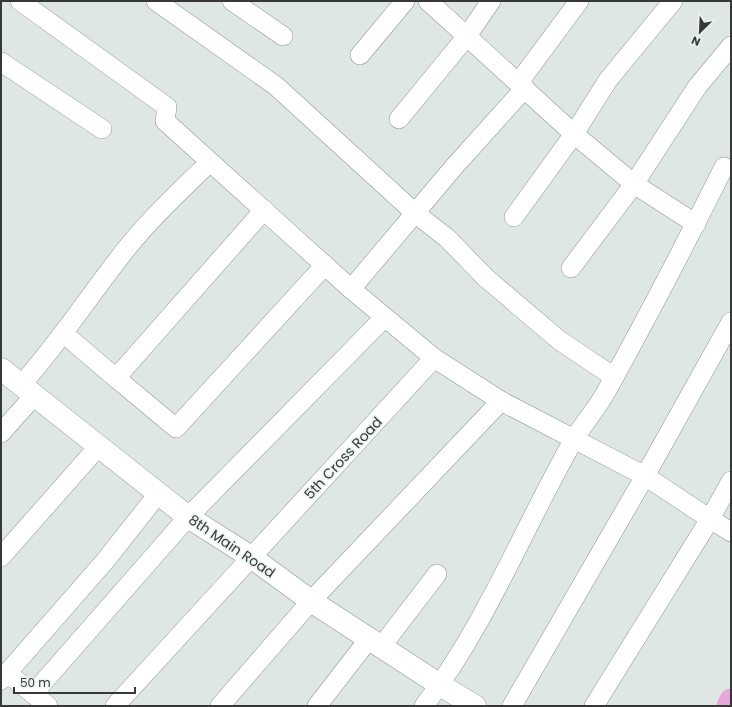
<svg xmlns="http://www.w3.org/2000/svg" width="732" height="707" font-family="Poppins,sans-serif">
  <style>
    .lines { fill: none; stroke-linecap: round; stroke-linejoin: round }
    .minor-casing { stroke: #8d9593; stroke-width: 20 }
    .tertiary-casing { stroke: #8d9593; stroke-width: 23 }
    .primary-casing { stroke: #c3c4c3; stroke-width: 23 }
    .minor { stroke: #fff; stroke-width: 19 }
    .tertiary { stroke: #fff; stroke-width: 22 }
    .primary { stroke: #e8a7da; stroke-width: 22 }
    .labels { text-anchor: middle; stroke-width: 3.5; stroke-linejoin: round; paint-order: stroke }
    .street-label { font-size: 14px; fill: #363938; stroke: #ecf5f2 }
  </style>
  <rect width="100%" height="100%" fill="#dfe7e5"/>
  <g class="lines">
    <g class="minor-casing">
      <g id="minor">
        <path d="M20 1 167 107 165 121 351 289 434 358 501 401 645 476 731 322"/>
        <path d="M156 1 276 86 415 213 447 238 486 278 559 340 614 377"/>
        <path d="M232 1 283 36"/>
        <path d="M428 1 574 134 634 184 696 224"/>
        <path d="M360 55 405 1"/>
        <path d="M1 62 102 129"/>
        <path d="M519 82 579 1"/>
        <path d="M399 119 467 36 491 1"/>
        <path d="M514 217 574 134 608 80 673 1"/>
        <path d="M571 268 634 184 697 87 731 46"/>
        <path d="M351 289 453 168 525 88"/>
        <path d="M63 333 116 378 264 210"/>
        <path d="M116 378 176 428 325 265"/>
        <path d="M21 385C60 342 91 293 127 248 152 217 181 190 210 162"/>
        <path d="M1 433 34 396"/>
        <path d="M1 557 98 447"/>
        <path d="M381 647 437 574"/>
        <path d="M7 673 48 706"/>
        <path d="M1 680 105 561 158 494"/>
        <path d="M33 694 188 517 384 318"/>
        <path d="M115 706 434 358"/>
        <path d="M220 706 311 601 501 401"/>
        <path d="M317 706 369 639"/>
        <path d="M424 706C486 625 523 529 573 441 583 424 596 410 606 392 647 318 686 243 724 167"/>
        <path d="M512 706 645 476 710 519 731 481"/>
        <path d="M594 706 710 519 731 532"/>
      </g>
    </g>
    <g class="tertiary-casing">
      <path id="tertiary" d="M1 369 188 517 251 557 311 601 440 685 475 706"/>
    </g>
    <g class="primary-casing">
      <path id="primary" d="M728 706 731 700"/>
    </g>
    <use href="#minor" class="minor"/>
    <use href="#tertiary" class="tertiary"/>
    <use href="#primary" class="primary"/>
  </g>
  <g class="labels">
    <g class="street-label">
      <text transform="translate(343 458) rotate(-47)" y="5">5th Cross Road</text>
      <text transform="translate(232 546) rotate(34)" y="5">8th Main Road</text>
    </g>
  </g>
  <rect width="732" height="707" fill="none" stroke="#363938" stroke-width="4"/>
  <g transform="translate(700 32) rotate(204)" stroke="#ecf5f2" stroke-width="3" paint-order="stroke">
  <path d="M0-3L7 15L0 10L-7 15Z" fill="#363938"/>
  <text y="-6" font-size="11" font-weight="bold" text-anchor="middle" fill="#363938">N</text>
  </g>
  <path d="M14 687v6h121v-6" fill="none" stroke="#363938" stroke-width="2"/>
  <text x="20" y="687" font-size="12" fill="#363938" stroke="#ecf5f2" stroke-width="3" paint-order="stroke">50 m</text>
</svg>
